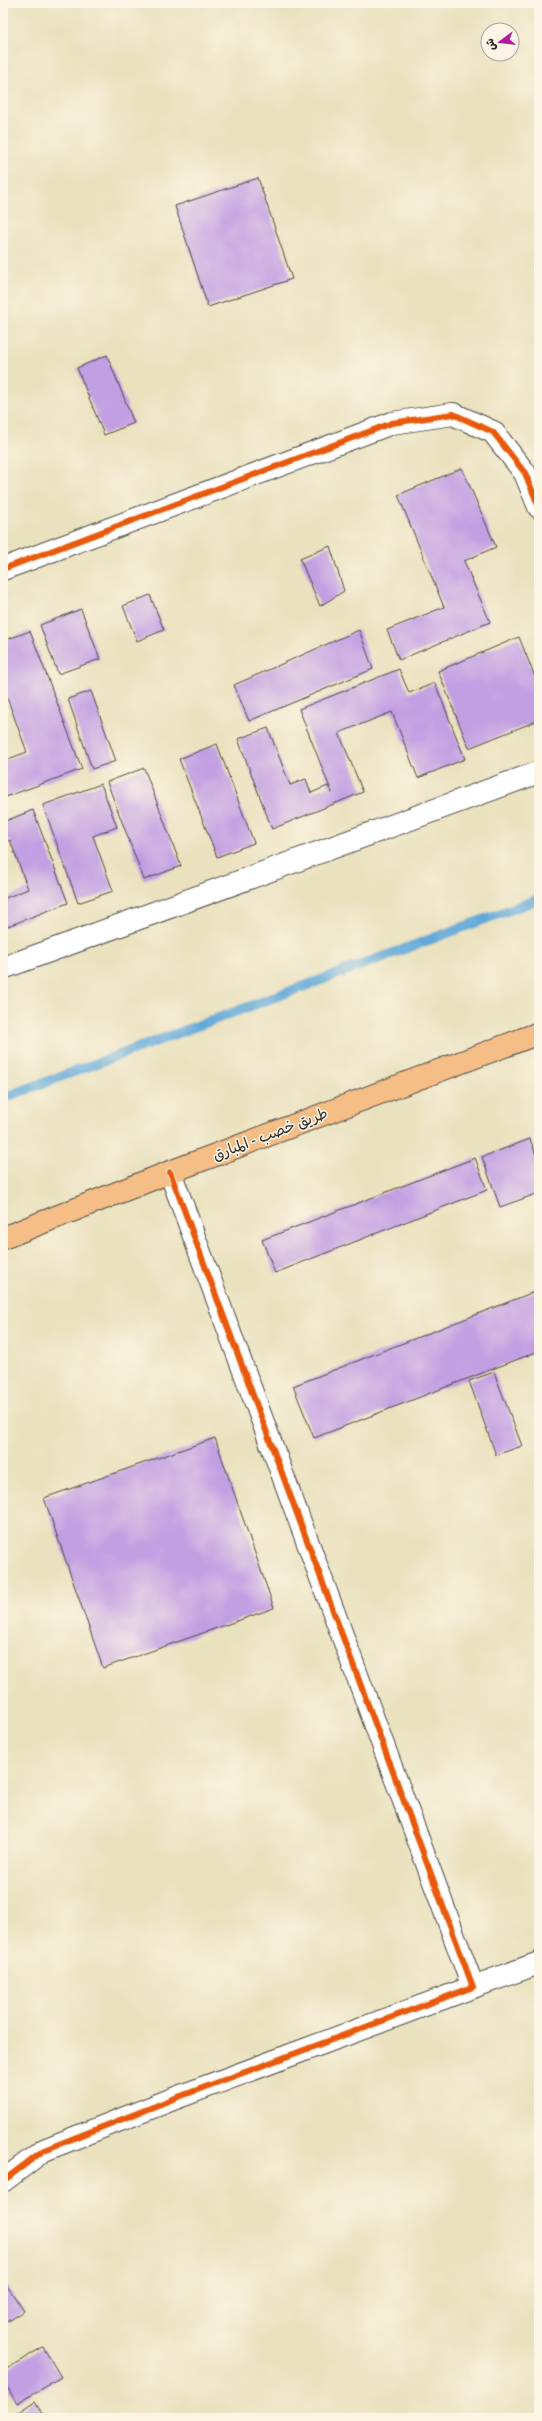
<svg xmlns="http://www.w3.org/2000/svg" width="542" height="2421" font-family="Dekko,'Playpen Sans Arabic',sans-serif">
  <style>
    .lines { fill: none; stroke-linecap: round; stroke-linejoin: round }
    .stream { stroke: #60a8d7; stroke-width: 10 }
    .building { fill: #c29fe2 }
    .minor-casing { stroke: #484641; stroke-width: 24 }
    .major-casing { stroke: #484641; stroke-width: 24 }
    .minor { stroke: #fff; stroke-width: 22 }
    .major { stroke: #f6be87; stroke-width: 22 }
    .cycleway-casing { stroke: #fcf5e5; stroke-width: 8 }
    .cycleway { stroke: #e8590c; stroke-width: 6 }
    .labels { text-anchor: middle; stroke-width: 3; stroke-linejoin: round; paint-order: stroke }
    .street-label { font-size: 15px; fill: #2b2b2b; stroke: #fcf5e5 }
  </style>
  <rect width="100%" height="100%" fill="#fcf5e5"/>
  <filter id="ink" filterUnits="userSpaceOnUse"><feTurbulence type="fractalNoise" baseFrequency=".025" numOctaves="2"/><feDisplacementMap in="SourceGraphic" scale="8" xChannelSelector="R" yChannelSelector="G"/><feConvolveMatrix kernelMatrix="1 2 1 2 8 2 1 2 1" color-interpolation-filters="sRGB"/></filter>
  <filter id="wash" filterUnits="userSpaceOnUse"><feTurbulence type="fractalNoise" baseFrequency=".012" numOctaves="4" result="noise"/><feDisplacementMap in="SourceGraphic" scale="16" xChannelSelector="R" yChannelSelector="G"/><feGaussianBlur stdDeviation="0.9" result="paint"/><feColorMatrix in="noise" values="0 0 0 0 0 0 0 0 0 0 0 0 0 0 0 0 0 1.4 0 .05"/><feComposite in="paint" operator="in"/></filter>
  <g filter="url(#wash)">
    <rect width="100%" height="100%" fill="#eae1be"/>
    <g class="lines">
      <path class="stream" d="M3 1098 539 899"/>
    </g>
    <g id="blocks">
      <g class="building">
        <path d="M258 178 292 279 208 307 175 206Z"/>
        <path d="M107 355 134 423 104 435 77 368Z"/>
        <path d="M462 468 496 547 464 561 490 622 399 660 387 630 444 607 398 495Z"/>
        <path d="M330 546 344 591 320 606 300 559Z"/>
        <path d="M150 595 164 630 137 641 123 606Z"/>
        <path d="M81 609 100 659 58 674 40 625Z"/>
        <path d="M359 630 373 669 249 721 234 685Z"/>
        <path d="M30 631 82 769 3 798V761L27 752 6 695 3 696V641Z"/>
        <path d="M519 637 539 687V720L469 748 438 671Z"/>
        <path d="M399 669 409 693 435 683 465 759 418 778 392 712 339 733 363 792 272 829 238 739 268 728 290 785 306 779 311 793 328 786 332 793 299 709Z"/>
        <path d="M91 691 116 761 92 769 68 699Z"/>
        <path d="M217 744 254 843 217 857 179 759Z"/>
        <path d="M144 768 181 866 144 880 107 782Z"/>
        <path d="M101 784 117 827 93 836 113 891 78 903 43 805Z"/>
        <path d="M33 810 68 903 3 928V899L28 889 10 840 3 843V822Z"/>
        <path d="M530 1139 539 1163V1193L500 1207 482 1157Z"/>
        <path d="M475 1158 487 1190 275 1273 262 1240Z"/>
        <path d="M539 1290V1351L314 1438 293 1386Z"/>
        <path d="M494 1372 522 1446 496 1455 469 1381Z"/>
        <path d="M215 1438 274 1608 103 1668 44 1498Z"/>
        <path d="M3 2280 24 2311 3 2325Z"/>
        <path d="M43 2347 61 2377 17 2403 3 2380V2371Z"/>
        <path d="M35 2401 45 2418H9Z"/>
      </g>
    </g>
  </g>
  <g filter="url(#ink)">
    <use href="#blocks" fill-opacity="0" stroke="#484641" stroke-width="1"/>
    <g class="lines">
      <g class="minor-casing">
        <g id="minor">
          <path d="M3 569 392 423 453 414 493 432 525 473 539 507"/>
          <path d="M3 968 539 772"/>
          <path d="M473 1987 539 1963"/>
          <path d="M3 2181 44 2150 173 2099 473 1987 170 1172"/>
        </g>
      </g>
      <g class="major-casing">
        <path id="major" d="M3 1238 170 1172 539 1033"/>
      </g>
      <use href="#minor" class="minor"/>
      <use href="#major" class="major"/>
      <g class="cycleway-casing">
        <g id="cycleway">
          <path d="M3 569 392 423 453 414 493 432 525 473 539 507"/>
          <path d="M3 2181 44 2150 173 2099 473 1987 170 1172"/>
        </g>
      </g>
      <use href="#cycleway" class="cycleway"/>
    </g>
  </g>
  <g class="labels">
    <g class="street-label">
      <text transform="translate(270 1134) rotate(-21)" y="5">طريق خصب - المبارق</text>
    </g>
  </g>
  <rect width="542" height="2421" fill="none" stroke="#fcf5e5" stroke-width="16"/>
  <g transform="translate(500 42) rotate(255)"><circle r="19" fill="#fcf5e5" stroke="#a8a49b"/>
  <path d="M0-3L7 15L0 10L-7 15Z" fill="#b5179e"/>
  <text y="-6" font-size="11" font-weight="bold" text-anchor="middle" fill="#2b2b2b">ش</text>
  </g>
</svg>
